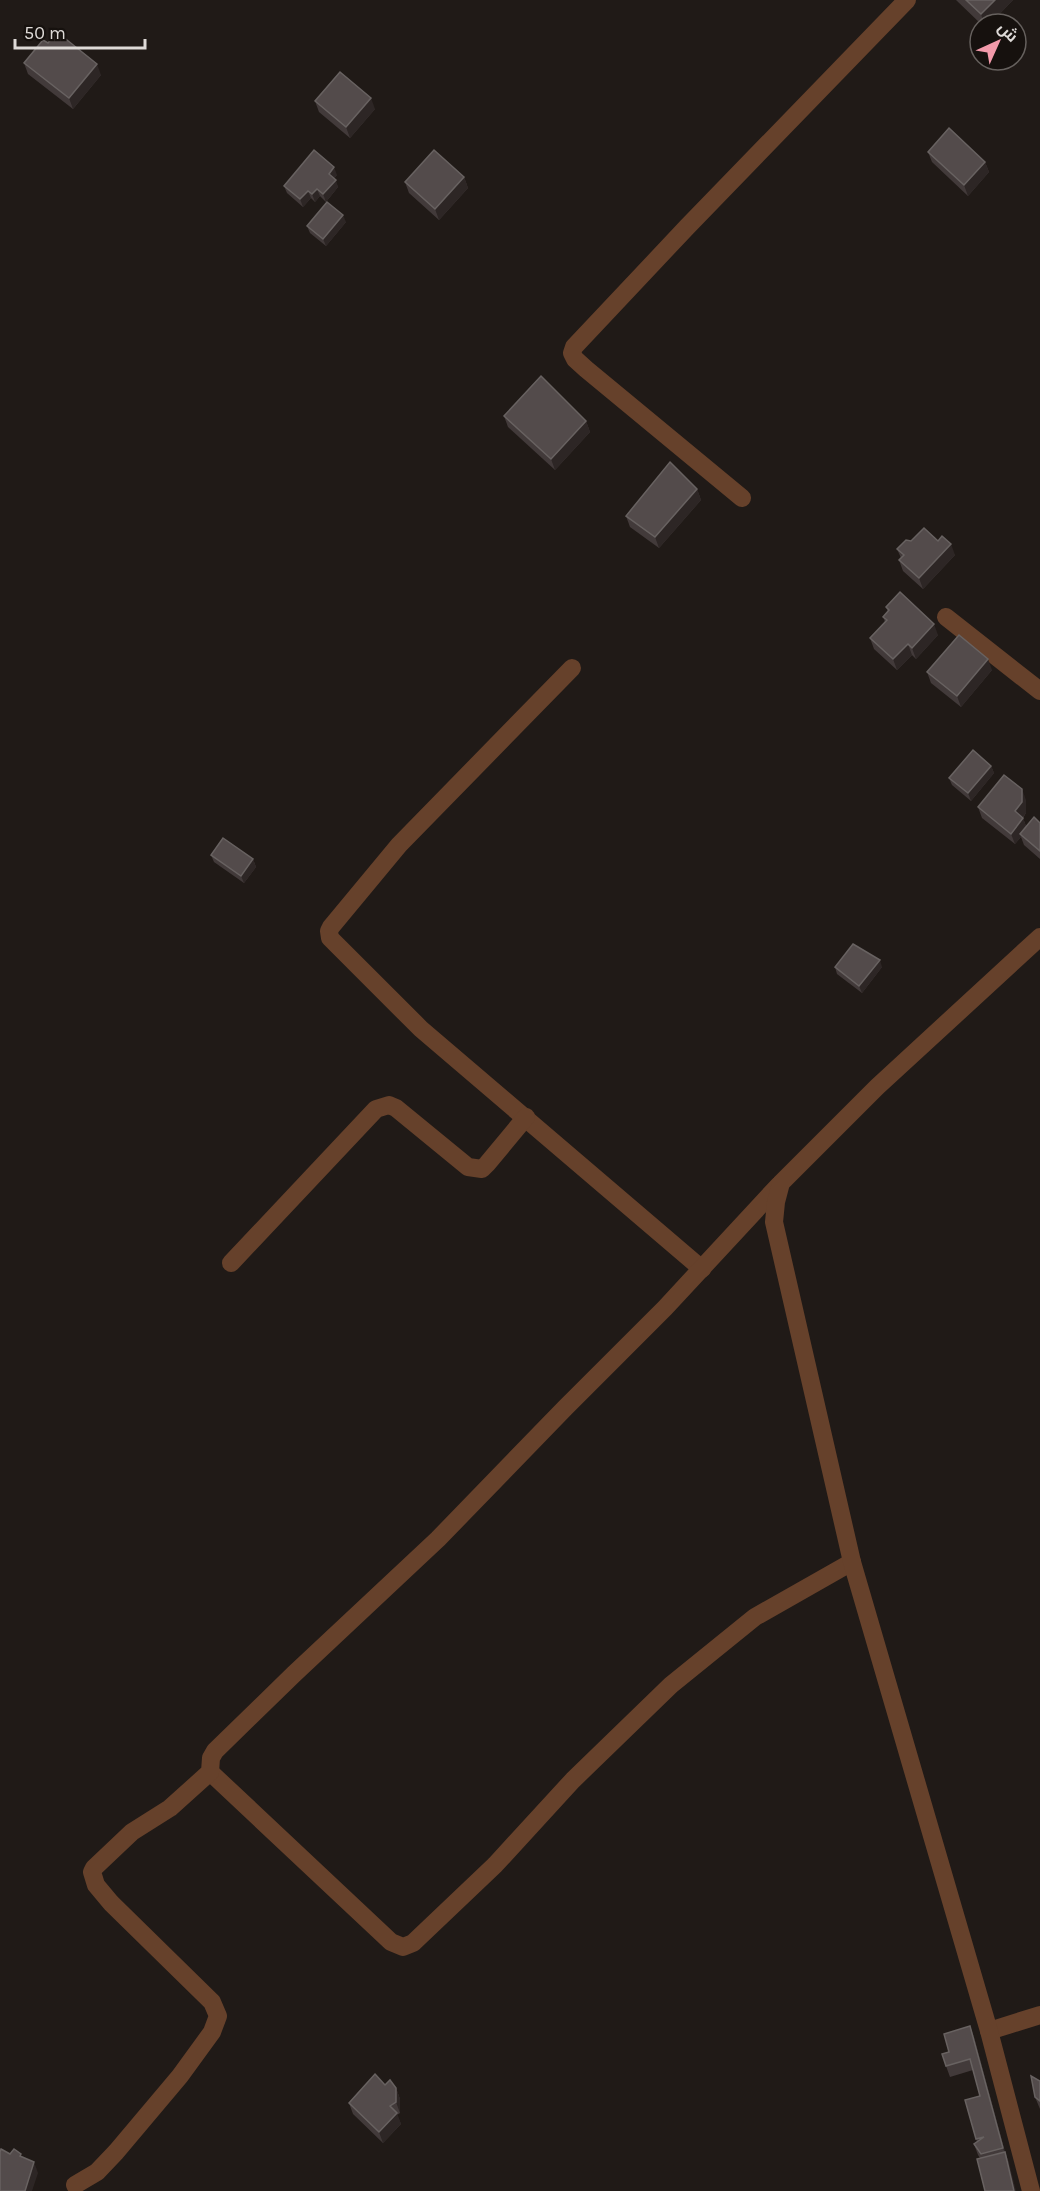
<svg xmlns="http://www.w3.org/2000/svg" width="1040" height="2191" font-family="Karla,Cairo,sans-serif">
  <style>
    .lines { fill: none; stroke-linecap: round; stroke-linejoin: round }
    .minor { stroke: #66412b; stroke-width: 18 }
    .wall { fill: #423a3a }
    .shaded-wall { fill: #2d2625 }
    .building { fill: #534b4b; stroke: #686261; stroke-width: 1.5 }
  </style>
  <rect width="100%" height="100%" fill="#201a17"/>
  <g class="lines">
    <g class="minor">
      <path d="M742 498 586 369 575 359 572 353 574 347 687 227 907 0"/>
      <path d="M946 617 1040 691"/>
      <path d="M572 668 399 845 331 927 329 931 330 938 421 1029 702 1269"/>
      <path d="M231 1263 376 1109 389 1105 396 1108 468 1167 482 1169 487 1164 526 1117"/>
      <path d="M210 1772 391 1942 403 1947 413 1943 495 1865 573 1780 671 1685 755 1617 852 1562"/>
      <path d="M989 2031 1040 2015"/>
      <path d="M75 2185 97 2172 116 2152 180 2076 212 2032 218 2016 212 2002 111 1903 96 1885 92 1872 94 1868 132 1832 170 1808 210 1772 211 1758 215 1751 294 1674 438 1539 565 1408 665 1308 779 1185"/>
      <path d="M1031 2191 989 2031 852 1562 774 1222 776 1202 781 1183 877 1087 1040 937"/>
    </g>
  </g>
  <g class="wall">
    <path d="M956 0H1013L990 24H981Z"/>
    <path d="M48 43 101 75 73 109 28 74 24 63Z"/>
    <path d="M315 101 375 109 350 138 319 112Z"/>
    <path d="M928 152 985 162 989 172 968 196 932 162Z"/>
    <path d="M337 175 334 178 338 187 326 202 320 196 315 202 311 198 303 207 287 193 284 186Z"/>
    <path d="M464 177 468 188 439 220 409 193 405 182Z"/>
    <path d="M346 222 326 246 310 233 307 226Z"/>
    <path d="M504 416 586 421 590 432 555 470 508 427Z"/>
    <path d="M697 489 701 500 659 548 630 527 626 516Z"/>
    <path d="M911 541H938L955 555 923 589 903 571 899 560 901 558 897 549Z"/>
    <path d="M886 607 938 635 916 659 912 655 897 670 874 649 870 638 885 622 883 617 888 612Z"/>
    <path d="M992 670 961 707 931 683 927 672Z"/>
    <path d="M991 766 994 773 971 801 952 785 949 778Z"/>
    <path d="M1026 800V813L1023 818 1026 826 1040 823V859L1024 845 1021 837 1015 844 982 818 978 807Z"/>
    <path d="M211 855 253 859 256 867 244 883 214 862Z"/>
    <path d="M835 967H882L862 993 837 974Z"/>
    <path d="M970 2026 974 2037 1005 2152 1009 2163 980 2158 978 2155 974 2144 977 2142 965 2100 980 2096 973 2070 950 2077 946 2066 949 2052Z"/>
    <path d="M1040 2081V2109L1035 2097Z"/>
    <path d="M385 2085 396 2088 400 2099V2113L397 2115 401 2124 383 2143 353 2114 349 2103Z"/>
  </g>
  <g class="shaded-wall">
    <path d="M995 0H1013L990 24H984L981 14Z"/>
    <path d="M97 64 101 75 73 109 69 98Z"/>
    <path d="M371 98 375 109 350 138 346 127Z"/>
    <path d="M985 162 989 172 968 196 964 185Z"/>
    <path d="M334 167 337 175 331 181 329 174Z"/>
    <path d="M464 177 468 188 439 220 435 209Z"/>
    <path d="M336 180 338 187 326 202 323 194Z"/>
    <path d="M317 189 320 196 315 202 312 194Z"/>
    <path d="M308 191 311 198 303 207 300 199Z"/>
    <path d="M343 215 346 222 326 246 323 239Z"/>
    <path d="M586 421 590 432 555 470 551 459Z"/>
    <path d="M697 489 701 500 659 548 655 537Z"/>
    <path d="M951 544 955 555 923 589 919 578Z"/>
    <path d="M934 624 938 635 916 659 912 648Z"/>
    <path d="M908 644 912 655 897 670 893 659Z"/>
    <path d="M988 659 992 670 961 707 957 696Z"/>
    <path d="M991 766 994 773 971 801 968 793Z"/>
    <path d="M1022 789 1026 800V813L1019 822 1015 811Z"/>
    <path d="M1023 818 1027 829 1020 834 1021 837 1015 844 1011 834Z"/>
    <path d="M253 859 256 867 244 883 241 876Z"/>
    <path d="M880 960 882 967 862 993 859 986Z"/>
    <path d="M970 2026 974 2037 1007 2159 1003 2148Z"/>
    <path d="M396 2088 400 2099V2113L396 2102Z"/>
    <path d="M397 2113 401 2124 383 2143 379 2132Z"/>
    <path d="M1005 2152 1009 2163 1016 2191H1014Z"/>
    <path d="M34 2162 38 2173 32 2191H25Z"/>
  </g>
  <g class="building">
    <path d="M966 0H995L981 14Z"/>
    <path d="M57 32 97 64 69 98 24 63 43 40 48 43Z"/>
    <path d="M340 72 371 98 346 127 315 101Z"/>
    <path d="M949 128 985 162 964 185 928 152Z"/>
    <path d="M314 150 334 167 329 174 336 180 323 194 317 189 312 194 308 191 300 199 284 186Z"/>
    <path d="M434 150 464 177 435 209 405 182Z"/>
    <path d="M327 202 343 215 323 239 307 226Z"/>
    <path d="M541 376 586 421 551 459 504 416Z"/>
    <path d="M670 462 697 489 655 537 626 516Z"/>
    <path d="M924 528 938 541 942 536 951 544 919 578 899 560 904 555 897 549 906 540 911 541Z"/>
    <path d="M900 592 934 624 912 648 908 644 893 659 870 638 887 620 883 617 889 610 886 607Z"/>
    <path d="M959 635 988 659 957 696 927 672Z"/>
    <path d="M973 750 991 766 968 793 949 778Z"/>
    <path d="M1004 775 1022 789V802L1015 811 1023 818 1011 834 978 807Z"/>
    <path d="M1034 817 1040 823V851L1020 834Z"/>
    <path d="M223 838 253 859 241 876 211 855Z"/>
    <path d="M853 944 880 960 859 986 835 967Z"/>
    <path d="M970 2026 1003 2148 981 2154 974 2144 984 2137 976 2139 965 2100 980 2096 970 2059 946 2066 942 2054 949 2052 944 2034Z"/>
    <path d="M375 2074 385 2085 390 2080 396 2088V2102L390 2106 397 2113 379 2132 349 2103Z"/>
    <path d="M1031 2076 1040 2081V2101L1035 2097Z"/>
    <path d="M1 2149 10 2154 14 2149 21 2154 20 2156 34 2162 25 2191H0V2152Z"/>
    <path d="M1005 2152 1014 2191H985L977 2159Z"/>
  </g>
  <g transform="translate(998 42) rotate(45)"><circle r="28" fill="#16110e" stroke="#66615e" stroke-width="1.5"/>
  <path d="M0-4.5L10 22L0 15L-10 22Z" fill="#f39aaa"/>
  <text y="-9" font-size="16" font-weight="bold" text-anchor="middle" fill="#dedad7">ش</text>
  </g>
  <path d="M15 39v9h130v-9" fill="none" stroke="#dedad7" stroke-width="3"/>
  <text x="24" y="39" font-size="18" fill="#dedad7" stroke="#16110e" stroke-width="4.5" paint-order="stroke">50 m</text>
</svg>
